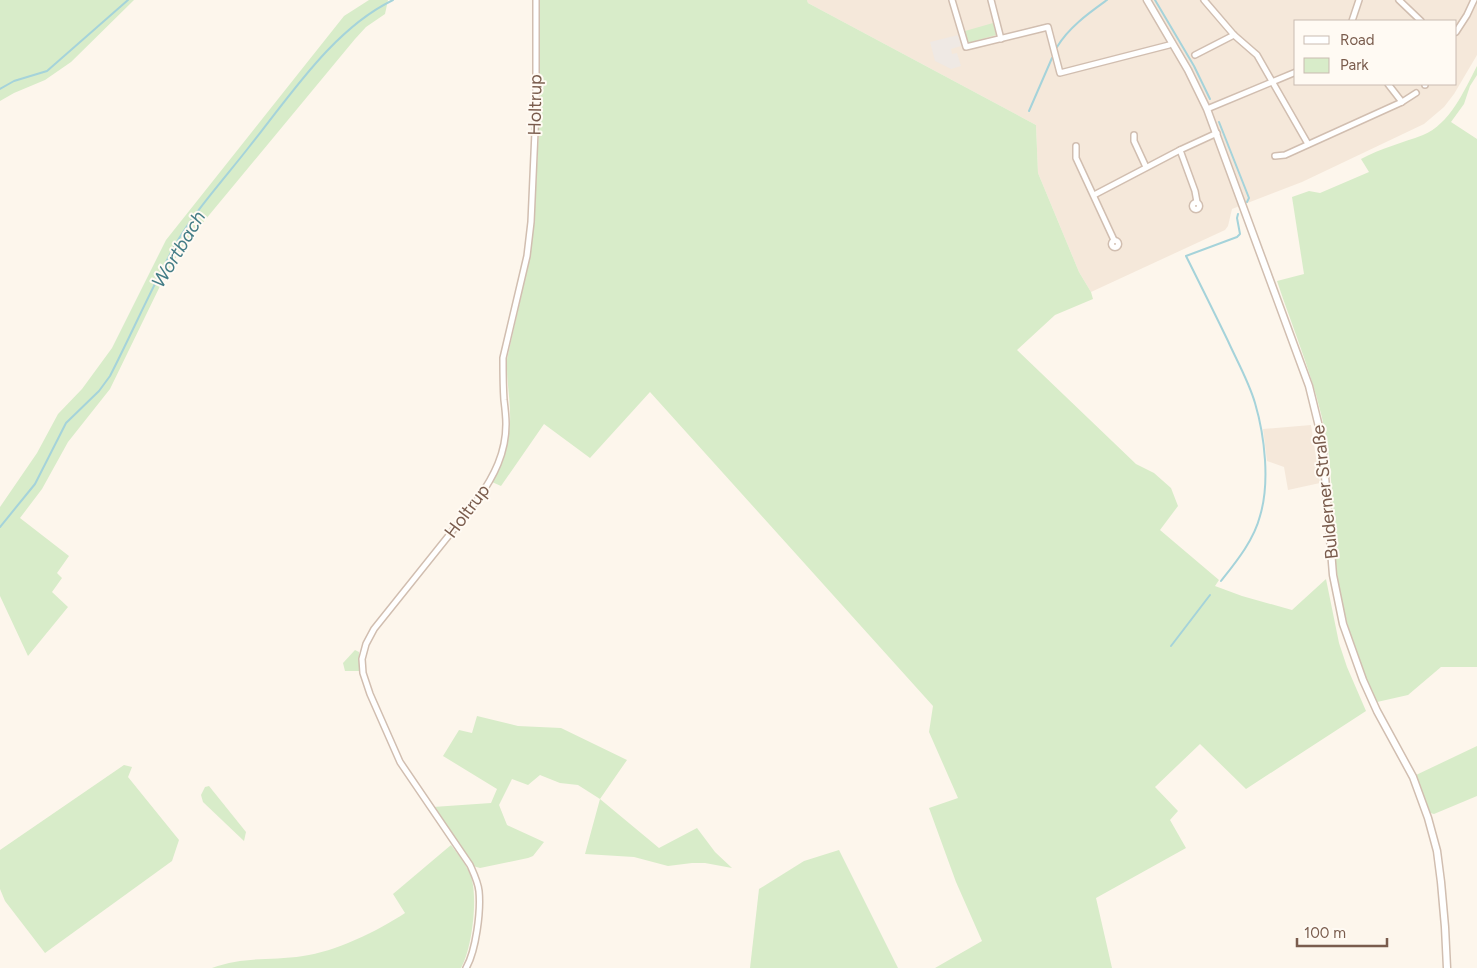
<svg xmlns="http://www.w3.org/2000/svg" width="1477" height="968" font-family="Figtree,sans-serif">
  <style>
    .residential { fill: #f5e8da; fill-rule: evenodd }
    .industrial { fill: #efe9e4 }
    .green { fill: #d8ecc9 }
    .lines { fill: none; stroke-linecap: round; stroke-linejoin: round }
    .stream { stroke: #a5d3da; stroke-width: 2 }
    .minor-casing { stroke: #d1beb0; stroke-width: 8 }
    .tertiary-casing { stroke: #d1beb0; stroke-width: 9 }
    .minor { stroke: #fff; stroke-width: 5 }
    .tertiary { stroke: #fff; stroke-width: 6 }
    .labels { text-anchor: middle; stroke-width: 4; stroke-linejoin: round; paint-order: stroke }
    .street-label { font-size: 18px; fill: #7a5c4d; stroke: #fffaf3 }
    .water-label { font-size: 19px; font-style: italic; fill: #437c86; stroke: #fffaf3 }
  </style>
  <rect width="100%" height="100%" fill="#fdf6ec"/>
  <g class="residential">
    <path d="M807 0H1477V55L1454 94 1444 107 1424 124 1302 182 1232 209 1228 226 1225 230 1091 292 1079 272 1038 173 1036 125 808 3ZM1296 21H1456V84H1296Z"/>
    <path d="M1311 425 1320 483 1288 490 1284 467 1267 461 1263 429Z"/>
  </g>
  <path class="industrial" d="M958 35 961 46 951 49 952 54 957 53 961 66 951 69 935 61 930 42Z"/>
  <g class="green">
    <path d="M0 0H134L71 62 45 80 14 93 0 101Z"/>
    <path d="M369 0H388L385 14 366 27 355 39 181 249 162 282 110 389 68 442 42 489 20 518 69 556 57 573 62 578 52 592 68 607 28 656 0 596V507L37 453 58 414 82 389 112 348 166 240 344 16Z"/>
    <path d="M539 0H807L808 3 1036 125 1038 173 1079 272 1091 292 1093 299 1055 315 1017 350 1136 464 1154 473 1171 488 1178 506 1160 530 1219 580 1215 586 1242 596 1292 610 1326 579 1339 643 1347 667 1366 711 1246 789 1200 744 1155 787 1178 811 1170 820 1186 848 1096 898 1112 968H935L982 941 956 882 929 808 958 798 929 732 933 706 650 392 590 458 544 424 501 486 492 482C501 464 509 443 510 422 511 401 506 380 507 359L530 257 534 223 540 110Z"/>
    <path d="M993 23 996 35 968 43 965 31Z"/>
    <path d="M1477 66V75L1470 86 1464 104 1451 122 1477 139V667H1441L1408 695 1377 702C1355 658 1340 606 1335 557 1332 517 1333 476 1326 436 1316 383 1294 332 1277 281L1304 274 1292 197 1309 191 1320 193 1369 172 1361 159C1381 148 1402 143 1423 135 1450 124 1464 91 1477 66Z"/>
    <path d="M355 650 359 652V671H345L343 663Z"/>
    <path d="M477 716 518 726 561 728 627 760 600 799 659 848 697 828 715 852 732 868 705 863H692L668 866 634 857 585 854 600 799 578 785 560 783 540 775 528 785 512 779 499 805 507 825 544 842 533 856 528 858 480 868 473 866 433 807 491 803 497 789 443 756 459 730 472 733Z"/>
    <path d="M1477 746V796L1434 814 1430 813 1416 775Z"/>
    <path d="M124 765 132 767 128 777 179 840 172 861 45 953 5 901 0 889V850Z"/>
    <path d="M209 786 246 832 244 841 203 802 201 795 205 787Z"/>
    <path d="M451 845C458 854 466 864 470 874 479 894 472 950 461 968H212C244 956 270 961 303 956 334 952 378 931 405 913L393 894Z"/>
    <path d="M839 850 898 968H750L759 889 804 861Z"/>
  </g>
  <g class="lines">
    <g class="stream">
      <path d="M1155 0 1194 66 1210 99"/>
      <path d="M1057 47C1069 27 1089 13 1107 0"/>
      <path d="M0 89 14 81 47 71 128 0"/>
      <path d="M1029 111 1052 58"/>
      <path d="M1219 122 1249 198 1247 202"/>
      <path d="M0 527 35 484 66 423 99 391 110 376C132 333 151 289 174 247 193 213 225 178 249 147 290 96 333 29 393 0"/>
      <path d="M1221 581C1236 562 1254 540 1260 516 1270 483 1265 437 1255 403 1249 382 1237 361 1228 341 1214 312 1200 284 1186 256L1237 237 1240 234 1237 218 1238 214"/>
      <path d="M1171 646 1210 595"/>
    </g>
    <g class="minor-casing">
      <g id="minor">
        <path d="M952 0 966 47 1048 27 1060 73 1169 45 1172 43"/>
        <path d="M991 0 1001 39"/>
        <path d="M1204 0 1234 35 1257 55 1308 144"/>
        <path d="M1399 0 1421 21"/>
        <path d="M1352 21 1359 0"/>
        <path d="M1456 32 1467 15 1474 0"/>
        <path d="M1195 55 1234 35"/>
        <path d="M1388 84 1402 102"/>
        <path d="M1425 85V84"/>
        <path d="M1207 109 1296 72"/>
        <path d="M1134 135V141L1146 167"/>
        <path d="M1076 146V158L1114 240"/>
        <path d="M1180 150 1195 191 1197 202"/>
        <path d="M1275 156 1285 155 1402 102 1416 93"/>
        <path d="M1094 195 1180 150 1217 133"/>
        <circle cx="1196" cy="206" r="3.5"/>
        <circle cx="1115" cy="244" r="3.5"/>
        <path d="M466 968C476 951 481 911 479 891 478 882 474 874 470 865L400 762 370 694 363 673 362 659 366 644 374 629 478 499C494 476 506 453 506 424 506 416 505 408 504 400 503 386 503 372 503 358L527 256 531 222 536 109V0"/>
      </g>
    </g>
    <g class="tertiary-casing">
      <path id="tertiary" d="M1147 0 1188 70 1207 109 1309 386 1322 439 1333 575 1343 624 1363 680 1377 711 1413 777 1428 818 1437 851 1441 882 1445 927 1447 968"/>
    </g>
    <use href="#minor" class="minor"/>
    <use href="#tertiary" class="tertiary"/>
  </g>
  <g class="labels">
    <g class="street-label">
      <text transform="translate(535 105) rotate(-89)" y="6">Holtrup</text>
      <text transform="translate(1325 492) rotate(-96)" y="6">Bulderner Straße</text>
      <text transform="translate(467 511) rotate(-53)" y="6">Holtrup</text>
    </g>
    <g class="water-label">
      <text transform="translate(178 249) rotate(-59)" y="7">Wortbach</text>
    </g>
  </g>
  <rect x="1294" y="20" width="162" height="65" fill="#fffaf3" stroke="#cabbb1"/>
  <rect x="1304" y="36" width="25" height="8" fill="#ffffff" stroke="#cabbb1"/>
  <text x="1340" y="45" font-size="15" fill="#7a5c4d">Road</text>
  <rect x="1304" y="58" width="25" height="15" fill="#d8ecc9" stroke="#cabbb1"/>
  <text x="1340" y="70" font-size="15" fill="#7a5c4d">Park</text>
  <path d="M1297 938v8h90v-8" fill="none" stroke="#7a5c4d" stroke-width="2.5"/>
  <text x="1304" y="938" font-size="15" fill="#7a5c4d" stroke="#fffaf3" stroke-width="4" paint-order="stroke">100 m</text>
</svg>
